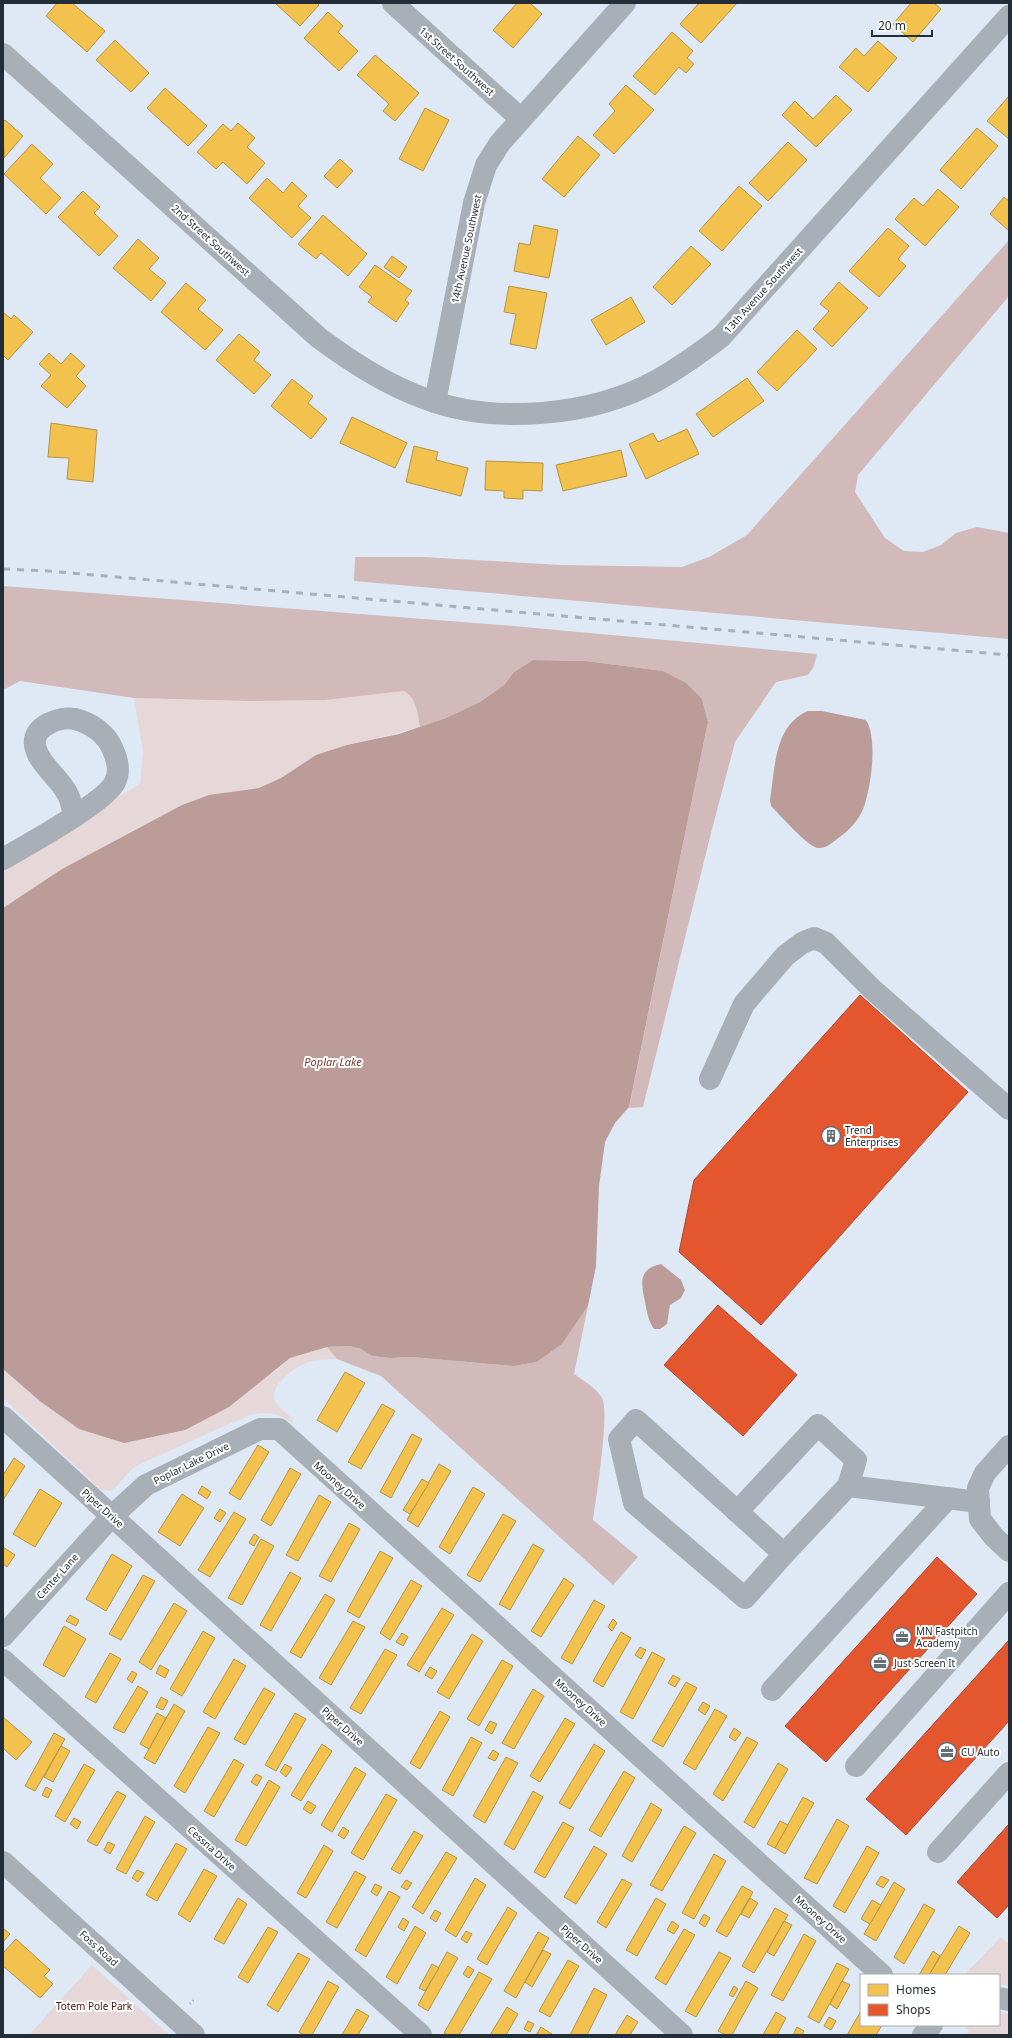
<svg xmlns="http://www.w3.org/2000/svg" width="1012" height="2038" font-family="'Noto Sans',sans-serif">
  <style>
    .green { fill: #e6d8d9 }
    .forest { fill: #d1bab9 }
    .water { fill: #bc9c98 }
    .homes { fill: #f2c14e; stroke: #b49547 }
    .shops { fill: #e4572e; stroke: #aa4a31 }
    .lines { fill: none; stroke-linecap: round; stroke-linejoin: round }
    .path { stroke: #a3aab2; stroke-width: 2.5; stroke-dasharray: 1 3; stroke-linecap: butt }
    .minor { stroke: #a8afb7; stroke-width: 22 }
    .rail { stroke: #a8b0b9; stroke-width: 3; stroke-dasharray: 7 7; stroke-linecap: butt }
    .labels { text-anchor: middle; stroke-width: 4; stroke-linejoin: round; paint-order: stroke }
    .street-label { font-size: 10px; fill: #232d37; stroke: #fff }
    .poi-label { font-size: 10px; fill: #232d37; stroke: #fff; text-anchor: start }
    .park-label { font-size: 10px; fill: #501207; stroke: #fff }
    .water-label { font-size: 11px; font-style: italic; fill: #7c3a2d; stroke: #fff }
  </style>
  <rect width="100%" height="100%" fill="#dee9f5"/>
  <g class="green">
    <path d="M404 691C417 699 417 712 420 727L316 755 281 778 259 788 209 795 182 805 62 869 3 908V869L90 813 140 784 143 751 134 698 248 701 325 700Z"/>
    <path d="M327 1346 337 1359C328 1360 317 1359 309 1362 296 1366 268 1386 275 1401 278 1408 288 1414 293 1419L291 1422C276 1411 262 1411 245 1417L140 1464 133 1468 114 1489 110 1491 101 1490 3 1398V1369L41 1402 79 1429 272 1374 290 1358Z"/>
    <path d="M1001 1937 1009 1944V1986L999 1984V1975H964Z"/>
    <path d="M92 1965 169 2035H29Z"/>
    <path d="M999 2011 1009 2014V2035H966L969 2031 962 2025H999Z"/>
  </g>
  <g class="forest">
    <path d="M1009 240V296L858 475 855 492 885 538 904 551 923 552 941 545 956 533 977 527 1009 533V639L354 581 355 557H423L561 565 682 567 709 557 747 535Z"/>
    <path d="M3 586 513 626 817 654 814 666 808 675 776 682 735 742 711 833 643 1107 629 1108 708 722 702 699 663 671 586 661 533 660 514 672 504 685 480 702 446 718 420 727C417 712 417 699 404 691L325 700 248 701 134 698 20 681 3 690Z"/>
    <path d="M588 1306 574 1374C584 1381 595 1387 602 1398 610 1410 596 1500 593 1520L638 1557 613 1585 381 1376 337 1359 327 1347 350 1346 361 1349 372 1356 390 1358 411 1357 514 1366 537 1362 562 1344Z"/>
  </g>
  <g class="water">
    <path d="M533 660 586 661 663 671 686 683 702 699 708 722 629 1107 615 1123 605 1142 599 1186 596 1266 588 1306 562 1344 537 1362 514 1366 411 1357 390 1358 372 1356 361 1349 350 1346 327 1347 290 1358 229 1407 185 1430 124 1443 79 1429 41 1402 3 1369V908L62 869 182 805 209 795 259 788 281 778 316 755 347 745 399 734 446 718 480 702 504 685 514 672Z"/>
    <path d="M808 711H822L866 720C878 739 871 786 864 807 859 820 849 831 837 839 832 843 825 849 818 848 808 847 779 814 771 806L770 800C775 769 774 725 808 711Z"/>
    <path d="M661 1264 681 1280 685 1290 681 1298 670 1305 667 1324 660 1329H654C648 1320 647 1312 645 1302 641 1283 638 1269 661 1264Z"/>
  </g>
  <g class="homes">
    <path d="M57 3H72L105 31 87 52 46 16Z"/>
    <path d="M275 3H317L319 5 300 26Z"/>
    <path d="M517 3H530L542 14 513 48 493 30Z"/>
    <path d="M699 3H737L701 43 680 24Z"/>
    <path d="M911 3H934L941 9 913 42 893 24Z"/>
    <path d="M328 12 343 26 338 32 358 51 339 71 304 38Z"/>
    <path d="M672 32 693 51 687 58 694 64 686 73 679 67 655 95 633 76Z"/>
    <path d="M115 40 149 73 131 92 96 60Z"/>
    <path d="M878 41 897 58 868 92 839 67 856 48 864 56Z"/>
    <path d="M375 55 419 93 395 121 383 111 389 104 357 75Z"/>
    <path d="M626 85 654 110 614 154 593 135 615 111 609 104Z"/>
    <path d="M165 88 207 126 188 146 147 108Z"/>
    <path d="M836 95 852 110 816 147 782 115 795 101 813 119Z"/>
    <path d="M1009 96V139L987 121Z"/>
    <path d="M425 108 449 120 423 171 399 159Z"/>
    <path d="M5 120 23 136 4 158 3 122Z"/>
    <path d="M238 123 255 138 247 147 265 163 247 184 223 162 216 169 197 152 223 124 231 131Z"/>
    <path d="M977 128 998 146 961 189 940 170Z"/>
    <path d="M578 136 600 155 564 197 542 179Z"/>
    <path d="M788 142 807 160 768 201 749 183Z"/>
    <path d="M32 144 53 164 40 178 61 198 46 214 4 174Z"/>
    <path d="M340 159 353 171 337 188 324 176Z"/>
    <path d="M267 178 283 193 292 182 307 196 298 206 311 218 292 238 249 198Z"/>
    <path d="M739 186 762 206 722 251 699 231Z"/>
    <path d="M938 189 959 207 925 246 895 219 914 198 923 206Z"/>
    <path d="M83 191 100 207 94 213 118 236 99 256 58 217Z"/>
    <path d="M1004 197 1009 201V231L990 214Z"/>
    <path d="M323 215 367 254 348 276 321 253 316 259 298 244Z"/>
    <path d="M534 225 558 230 549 278 514 271 519 243 530 245Z"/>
    <path d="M888 228 909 246 898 259 906 266 879 297 849 271Z"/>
    <path d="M138 239 159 258 149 269 166 283 151 301 113 268Z"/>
    <path d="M691 246 711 264 672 305 653 287Z"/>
    <path d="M392 256 407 267 399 278 384 267Z"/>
    <path d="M375 265 412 291 405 300 409 303 396 322 368 302 372 297 359 287Z"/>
    <path d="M839 282 868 308 832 347 813 329 829 311 820 304Z"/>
    <path d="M186 283 206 300 198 309 223 330 205 350 161 312Z"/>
    <path d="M509 286 547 293 536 349 510 344 516 314 504 312Z"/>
    <path d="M631 297 645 322 606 345 591 320Z"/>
    <path d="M3 312 11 319 14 315 33 332 8 360 3 355Z"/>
    <path d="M797 330 817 349 777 391 757 372Z"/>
    <path d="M239 334 260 352 254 360 271 375 254 394 216 360Z"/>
    <path d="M49 353 61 364 71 353 85 366 76 376 86 386 67 408 41 386 51 375 39 364Z"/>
    <path d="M747 378 764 401 713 437 696 414Z"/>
    <path d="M292 379 313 396 308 403 327 419 311 439 271 406Z"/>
    <path d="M352 417 407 443 395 468 340 443Z"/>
    <path d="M51 423 97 430 93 482 67 479 69 458 48 457Z"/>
    <path d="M687 429 699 454 646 479 629 444 653 433 658 442Z"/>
    <path d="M414 446 438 452 436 460 468 468 461 496 406 482Z"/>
    <path d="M621 450 627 476 563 491 556 465Z"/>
    <path d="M486 461 543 463 542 491 523 490V499L504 498V491L485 490Z"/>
    <path d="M345 1372 365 1383 337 1432 317 1420Z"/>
    <path d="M382 1404 395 1411 361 1469 348 1462Z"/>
    <path d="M412 1434 422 1439 391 1498 380 1492Z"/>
    <path d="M258 1445 269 1452 240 1500 229 1493Z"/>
    <path d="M14 1458 25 1466 3 1500V1475Z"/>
    <path d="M439 1464 451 1471 418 1527 407 1520Z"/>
    <path d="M290 1468 301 1474 271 1526 261 1520Z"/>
    <path d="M422 1479 429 1483 410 1514 403 1510Z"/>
    <path d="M202 1486 211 1492 207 1499 198 1493Z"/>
    <path d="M473 1487 485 1494 450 1554 439 1547Z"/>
    <path d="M40 1489 62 1503 35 1547 13 1534Z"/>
    <path d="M182 1494 204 1508 180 1546 158 1532Z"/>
    <path d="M319 1495 331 1502 298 1561 286 1555Z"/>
    <path d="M220 1509 226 1513 220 1522 214 1518Z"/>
    <path d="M234 1512 246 1519 210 1577 198 1570Z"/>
    <path d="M503 1514 516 1521 480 1582 467 1575Z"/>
    <path d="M349 1523 360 1529 331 1582 319 1576Z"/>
    <path d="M254 1534 259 1537 254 1546 249 1543Z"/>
    <path d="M261 1539 274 1546 242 1605 228 1598Z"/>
    <path d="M533 1544 544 1550 510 1610 499 1604Z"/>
    <path d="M3 1547 15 1555 7 1567 3 1564Z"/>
    <path d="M380 1551 393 1558 359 1618 347 1611Z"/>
    <path d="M112 1554 132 1566 106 1611 86 1599Z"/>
    <path d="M290 1572 301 1578 271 1631 260 1625Z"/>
    <path d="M143 1575 155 1581 121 1640 109 1634Z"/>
    <path d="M564 1578 574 1585 541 1637 531 1631Z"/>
    <path d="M411 1580 422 1586 390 1640 380 1633Z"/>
    <path d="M325 1594 335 1600 301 1658 290 1652Z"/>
    <path d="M594 1600 605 1606 572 1664 561 1658Z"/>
    <path d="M174 1603 187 1611 151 1670 139 1662Z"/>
    <path d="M442 1608 454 1615 419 1672 407 1665Z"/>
    <path d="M70 1615 79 1620 76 1626 66 1621Z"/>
    <path d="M613 1619 617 1623 612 1631 608 1627Z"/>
    <path d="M353 1621 365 1627 331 1685 319 1678Z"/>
    <path d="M64 1626 86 1639 64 1677 43 1665Z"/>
    <path d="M203 1631 215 1638 182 1696 170 1689Z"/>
    <path d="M621 1632 631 1638 603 1687 593 1681Z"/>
    <path d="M402 1633 408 1637 403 1646 396 1642Z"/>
    <path d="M472 1634 483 1641 449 1699 437 1692Z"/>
    <path d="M640 1647 646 1650 641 1659 635 1655Z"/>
    <path d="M385 1649 397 1655 361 1714 350 1708Z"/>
    <path d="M652 1652 665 1659 633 1719 620 1712Z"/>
    <path d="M110 1653 121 1659 96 1703 85 1697Z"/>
    <path d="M234 1659 246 1666 215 1719 203 1712Z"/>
    <path d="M502 1660 513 1666 479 1726 467 1719Z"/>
    <path d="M160 1665 169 1670 165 1678 156 1673Z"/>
    <path d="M430 1667 437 1671 432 1679 425 1675Z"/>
    <path d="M132 1671 137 1674 132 1683 127 1679Z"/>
    <path d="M673 1675 680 1679 675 1687 668 1683Z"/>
    <path d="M686 1682 697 1688 663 1747 652 1741Z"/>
    <path d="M138 1686 148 1692 124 1733 113 1728Z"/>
    <path d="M264 1688 275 1694 245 1745 234 1739Z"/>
    <path d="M533 1689 544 1696 514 1749 502 1743Z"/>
    <path d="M161 1697 168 1701 163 1710 156 1707Z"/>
    <path d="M703 1702 710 1706 705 1715 698 1710Z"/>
    <path d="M174 1704 185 1711 155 1764 144 1758Z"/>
    <path d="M715 1709 727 1716 695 1770 683 1763Z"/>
    <path d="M440 1711 450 1717 420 1769 410 1763Z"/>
    <path d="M157 1713 166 1718 149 1749 140 1744Z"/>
    <path d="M295 1713 306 1719 276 1771 265 1765Z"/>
    <path d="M3 1717 32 1742 16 1760 3 1748Z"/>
    <path d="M565 1718 575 1724 540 1782 530 1776Z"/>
    <path d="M490 1721 497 1724 492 1734 485 1730Z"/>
    <path d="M208 1727 220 1733 185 1793 174 1786Z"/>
    <path d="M734 1728 741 1733 735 1741 729 1737Z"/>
    <path d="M54 1733 65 1739 35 1791 25 1786Z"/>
    <path d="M471 1737 482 1743 453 1796 442 1790Z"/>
    <path d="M747 1737 758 1743 723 1801 713 1794Z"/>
    <path d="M322 1744 332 1751 301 1801 291 1795Z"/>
    <path d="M594 1744 605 1751 570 1809 559 1803Z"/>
    <path d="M61 1746 70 1751 53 1782 44 1777Z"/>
    <path d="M493 1750 499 1754 495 1761 488 1758Z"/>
    <path d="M506 1757 518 1763 485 1823 473 1816Z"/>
    <path d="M234 1759 244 1765 214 1817 204 1811Z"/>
    <path d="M778 1763 788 1769 754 1828 744 1822Z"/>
    <path d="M84 1764 95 1770 65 1822 55 1816Z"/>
    <path d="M285 1764 292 1768 286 1777 280 1772Z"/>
    <path d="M355 1767 366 1774 332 1832 321 1825Z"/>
    <path d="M624 1771 635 1778 601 1837 589 1830Z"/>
    <path d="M256 1774 262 1777 257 1786 251 1782Z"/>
    <path d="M269 1780 280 1787 246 1846 235 1840Z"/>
    <path d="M46 1787 52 1790 48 1798 42 1795Z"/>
    <path d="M117 1791 126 1796 97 1846 87 1841Z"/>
    <path d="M533 1791 543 1797 514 1850 504 1844Z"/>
    <path d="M386 1794 397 1800 363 1860 351 1853Z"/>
    <path d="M803 1797 814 1803 785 1854 775 1848Z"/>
    <path d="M308 1801 316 1806 311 1814 303 1809Z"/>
    <path d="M651 1803 662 1810 632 1862 622 1856Z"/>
    <path d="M145 1816 155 1822 126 1874 116 1869Z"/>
    <path d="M74 1818 81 1822 77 1829 70 1824Z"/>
    <path d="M837 1819 849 1826 817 1884 804 1878Z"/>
    <path d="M780 1821 788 1825 775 1848 767 1844Z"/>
    <path d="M563 1822 574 1828 545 1878 534 1872Z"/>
    <path d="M684 1826 696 1833 662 1891 650 1885Z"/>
    <path d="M343 1827 349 1831 344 1839 338 1835Z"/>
    <path d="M414 1831 423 1836 400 1874 391 1869Z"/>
    <path d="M108 1842 115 1845 110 1854 104 1850Z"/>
    <path d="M176 1843 187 1849 157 1901 146 1895Z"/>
    <path d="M324 1845 333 1851 306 1898 297 1893Z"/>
    <path d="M594 1846 607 1854 576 1904 564 1897Z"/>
    <path d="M867 1846 879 1853 845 1913 833 1906Z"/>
    <path d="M446 1852 457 1858 423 1914 412 1907Z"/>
    <path d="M714 1854 726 1861 694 1919 682 1913Z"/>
    <path d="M204 1869 217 1876 190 1922 178 1914Z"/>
    <path d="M137 1870 144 1873 138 1882 132 1878Z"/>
    <path d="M355 1871 366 1877 337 1928 326 1922Z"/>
    <path d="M881 1876 889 1880 883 1888 876 1884Z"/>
    <path d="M475 1878 486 1885 456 1937 445 1930Z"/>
    <path d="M622 1879 632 1884 606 1928 597 1922Z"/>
    <path d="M406 1880 412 1883 407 1890 401 1887Z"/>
    <path d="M894 1882 905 1889 876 1941 864 1934Z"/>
    <path d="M375 1884 382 1887 377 1896 371 1892Z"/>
    <path d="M742 1886 753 1892 727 1937 716 1931Z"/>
    <path d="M389 1891 400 1897 366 1957 355 1950Z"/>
    <path d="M238 1898 247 1904 224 1944 214 1939Z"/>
    <path d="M656 1898 666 1904 637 1956 626 1950Z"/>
    <path d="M750 1898 758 1903 749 1918 741 1914Z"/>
    <path d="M872 1900 881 1905 870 1924 861 1919Z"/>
    <path d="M924 1904 935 1910 904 1964 894 1957Z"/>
    <path d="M508 1907 517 1913 487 1965 477 1959Z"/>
    <path d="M775 1908 788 1915 754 1973 742 1966Z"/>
    <path d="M435 1910 441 1913 436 1922 430 1918Z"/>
    <path d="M704 1914 710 1918 705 1927 699 1923Z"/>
    <path d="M403 1918 409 1922 404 1931 398 1927Z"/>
    <path d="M672 1921 679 1926 674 1934 667 1930Z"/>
    <path d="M784 1921 792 1925 774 1956 767 1952Z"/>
    <path d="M415 1926 426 1933 397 1984 386 1977Z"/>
    <path d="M959 1926 970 1933 945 1975H929Z"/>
    <path d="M268 1927 278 1932 248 1983 238 1977Z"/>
    <path d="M3 1928 10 1934 3 1942Z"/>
    <path d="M684 1929 695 1935 666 1985 655 1978Z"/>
    <path d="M466 1931 472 1934 467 1943 461 1939Z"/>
    <path d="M538 1932 549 1938 516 1998 504 1991Z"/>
    <path d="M804 1934 816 1941 783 2001 771 1995Z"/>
    <path d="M16 1939 50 1970 44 1976 53 1984 40 1998 3 1966V1953Z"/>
    <path d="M543 1950 551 1954 532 1987 525 1982Z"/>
    <path d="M933 1951 940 1956 929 1975H919Z"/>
    <path d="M447 1952 458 1958 428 2011 418 2005Z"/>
    <path d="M719 1952 731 1958 696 2017 685 2011Z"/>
    <path d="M298 1953 310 1959 278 2012 267 2005Z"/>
    <path d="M568 1960 579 1966 550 2017 539 2011Z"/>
    <path d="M837 1963 849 1969 819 2023 808 2017Z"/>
    <path d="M432 1964 439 1968 425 1991 419 1988Z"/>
    <path d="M468 1966 474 1970 469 1978 463 1974Z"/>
    <path d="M479 1972 492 1979 459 2035H448L444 2033Z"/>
    <path d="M328 1981 339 1987 312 2035H304L299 2032Z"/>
    <path d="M746 1981 758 1988 732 2035H726L718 2031Z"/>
    <path d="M842 1981 850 1985 837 2009 830 2004Z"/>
    <path d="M734 1986 738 1989 733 1997 729 1995Z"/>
    <path d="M594 1988 607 1995 587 2035H570Z"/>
    <path d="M507 2007 518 2014 506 2035H490Z"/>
    <path d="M357 2009 369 2016 358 2035H342Z"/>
    <path d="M861 2011V2025H882L876 2035H847Z"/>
    <path d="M776 2012 786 2018 777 2035H763Z"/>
    <path d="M627 2015 638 2022 630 2035H615Z"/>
    <path d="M829 2017 836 2021 831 2030 824 2026Z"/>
    <path d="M528 2021 534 2024 530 2032 524 2029Z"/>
    <path d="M541 2027 552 2034 551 2035H536Z"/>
    <path d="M797 2027 804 2031 802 2035H793Z"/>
  </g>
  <g class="shops">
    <path d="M860 995 968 1092 761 1325 679 1252 694 1180Z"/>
    <path d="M718 1305 797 1375 743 1436 664 1365Z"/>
    <path d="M937 1557 977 1594 826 1762 785 1726Z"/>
    <path d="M1009 1640V1721L906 1835 866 1799Z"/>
    <path d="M1009 1824V1905L997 1918 957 1882Z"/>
  </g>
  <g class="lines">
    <path class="path" d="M190 2004 195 1999"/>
    <g class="minor">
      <path d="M393 3 521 119"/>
      <path d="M3 54 319 338C353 363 387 385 426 399 495 425 592 416 656 381 679 368 700 353 721 337L1009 16"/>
      <path d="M435 402 474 203 486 165 500 143 625 3"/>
      <path d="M3 859C25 846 106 802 115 782 120 772 118 761 113 750 107 734 91 723 75 719 60 716 32 726 35 745 38 764 59 777 67 793 71 799 72 808 74 816"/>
      <path d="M710 1079 744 1004 785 956 802 943 814 938 826 943 872 989 1009 1109"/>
      <path d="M3 1417 682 2035"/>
      <path d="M636 1420 784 1554 745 1598 634 1503 619 1439Z"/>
      <path d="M1009 1446 985 1473 978 1488 980 1519 994 1537 1009 1551"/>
      <path d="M848 1486 979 1502"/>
      <path d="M737 1512 818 1425 856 1460 848 1486 784 1554"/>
      <path d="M3 1636 112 1516 146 1485 260 1429H279L882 1975"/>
      <path d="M3 1660 421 2035"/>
      <path d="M772 1690 948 1498"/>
      <path d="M856 1766 1009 1593"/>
      <path d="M938 1852 1009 1773"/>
      <path d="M3 1862 194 2035"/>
      <path d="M999 1998 1009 2000"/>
      <path d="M923 2035 932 2025"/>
    </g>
    <path class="rail" d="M3 569 48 571 1009 655"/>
  </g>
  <defs>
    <g id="building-ring" transform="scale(1)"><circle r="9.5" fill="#fff" stroke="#646f7a" stroke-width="1.5"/><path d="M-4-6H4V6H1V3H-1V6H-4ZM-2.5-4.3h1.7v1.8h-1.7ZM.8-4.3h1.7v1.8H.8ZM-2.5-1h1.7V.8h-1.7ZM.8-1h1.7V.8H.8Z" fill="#646f7a"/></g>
    <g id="office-ring" transform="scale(1)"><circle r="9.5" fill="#fff" stroke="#646f7a" stroke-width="1.5"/><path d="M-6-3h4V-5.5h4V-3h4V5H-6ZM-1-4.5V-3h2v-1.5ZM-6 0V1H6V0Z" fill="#646f7a"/></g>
  </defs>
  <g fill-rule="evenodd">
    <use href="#building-ring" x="831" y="1136"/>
    <use href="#office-ring" x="902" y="1637"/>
    <use href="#office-ring" x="880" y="1663"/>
    <use href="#office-ring" x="947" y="1752"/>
  </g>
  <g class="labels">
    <g class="street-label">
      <text transform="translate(457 61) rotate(42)" y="4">1st Street Southwest</text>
      <text transform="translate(211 240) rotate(42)" y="4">2nd Street Southwest</text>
      <text transform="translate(466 249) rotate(-78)" y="4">14th Avenue Southwest</text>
      <text transform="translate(763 290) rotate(-48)" y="4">13th Avenue Southwest</text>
      <text transform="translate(191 1463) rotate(-26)" y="4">Poplar Lake Drive</text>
      <text transform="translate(340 1485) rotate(42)" y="4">Mooney Drive</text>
      <text transform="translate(103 1508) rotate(42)" y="4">Piper Drive</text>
      <text transform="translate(57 1576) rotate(-48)" y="4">Center Lane</text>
      <text transform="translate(581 1702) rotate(42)" y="4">Mooney Drive</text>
      <text transform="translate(343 1726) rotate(42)" y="4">Piper Drive</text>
      <text transform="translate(212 1848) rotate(42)" y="4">Cessna Drive</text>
      <text transform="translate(821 1919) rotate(42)" y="4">Mooney Drive</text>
      <text transform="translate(582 1944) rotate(42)" y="4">Piper Drive</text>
      <text transform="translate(99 1948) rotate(42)" y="4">Foss Road</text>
    </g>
    <g class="poi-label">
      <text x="845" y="1134">Trend<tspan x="845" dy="12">Enterprises</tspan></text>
      <text x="916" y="1635">MN Fastpitch<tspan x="916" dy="12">Academy</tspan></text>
      <text x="894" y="1667">Just Screen It</text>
      <text x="961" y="1756">CU Auto</text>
    </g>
    <g class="park-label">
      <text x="94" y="2010">Totem Pole Park</text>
    </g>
    <g class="water-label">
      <text x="333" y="1066">Poplar Lake</text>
    </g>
  </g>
  <rect width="1012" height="2038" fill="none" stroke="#232d37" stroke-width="8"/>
  <rect x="860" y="1974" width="140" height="52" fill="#ffffff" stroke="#a7abaf"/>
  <rect x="868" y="1984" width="20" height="12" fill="#f2c14e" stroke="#a7abaf"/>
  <text x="896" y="1994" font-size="12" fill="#232d37">Homes</text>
  <rect x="868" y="2004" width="20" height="12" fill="#e4572e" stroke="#a7abaf"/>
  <text x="896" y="2014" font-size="12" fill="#232d37">Shops</text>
  <path d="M872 30v6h60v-6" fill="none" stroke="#232d37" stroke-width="2"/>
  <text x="878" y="30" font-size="12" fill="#232d37" stroke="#ffffff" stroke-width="3" paint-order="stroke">20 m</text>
</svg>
